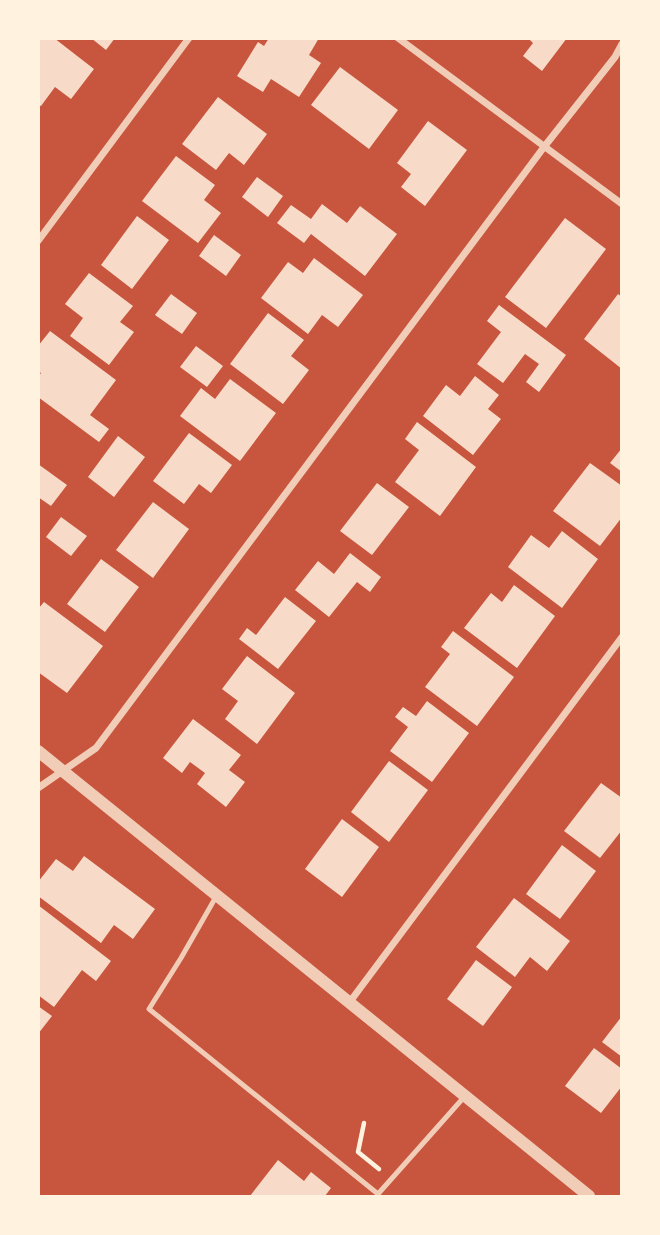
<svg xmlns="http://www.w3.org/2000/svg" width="660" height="1235" font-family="Overpass,sans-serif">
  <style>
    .building { fill: #f7dbc8 }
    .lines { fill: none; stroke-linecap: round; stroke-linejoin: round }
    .path { stroke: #fff3e0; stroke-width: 4.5 }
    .service { stroke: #f1ccb7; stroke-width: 5 }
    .minor { stroke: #f1ccb7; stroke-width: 7 }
    .tertiary { stroke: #f1ccb7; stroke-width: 12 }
  </style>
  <rect width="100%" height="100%" fill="#c8553d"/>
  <g class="building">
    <path d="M38 38H54L94 69 71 99 55 87 41 106 38 105Z"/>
    <path d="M91 38H115L106 50Z"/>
    <path d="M269 38H319L309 55 321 63 299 97 271 79 263 92 237 76 258 42 264 46Z"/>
    <path d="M528 38H567L542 71 523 56 533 43Z"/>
    <path d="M340 67 398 110 369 149 311 105Z"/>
    <path d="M218 97 267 134 244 165 229 153 216 170 182 144Z"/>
    <path d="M428 121 467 150 425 206 401 187 411 174 397 163Z"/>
    <path d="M176 156 215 185 204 200 221 213 198 243 142 201Z"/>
    <path d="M257 177 283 196 268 217 242 197Z"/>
    <path d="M322 204 347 223 360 206 397 234 365 276 311 234 304 243 277 223 291 205 311 219Z"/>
    <path d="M137 216 169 240 132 289 101 265Z"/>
    <path d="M565 218 606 249 546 328 505 297Z"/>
    <path d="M214 235 241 255 226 276 199 256Z"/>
    <path d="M314 258 363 295 338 327 322 315 308 334 261 298 288 262 303 273Z"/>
    <path d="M89 273 133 306 120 322 134 332 109 365 70 336 83 318 65 304Z"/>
    <path d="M171 294 197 313 182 334 155 315Z"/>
    <path d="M618 294 622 297V369L584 339Z"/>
    <path d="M499 305 566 355 539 392 526 382 539 364 525 354 503 383 477 364 501 332 487 321Z"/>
    <path d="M268 313 304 340 291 356 309 370 283 404 230 364Z"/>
    <path d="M50 331 116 380 90 415 109 429 99 442 38 397V377L41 373 38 371V346Z"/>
    <path d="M196 346 223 366 207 387 180 367Z"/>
    <path d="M475 376 499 395 488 409 501 419 473 455 423 416 446 385 460 396Z"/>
    <path d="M230 379 276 413 240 461 180 416 201 388 215 399Z"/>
    <path d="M417 422 476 467 440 516 395 482 419 450 405 439Z"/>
    <path d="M189 433 232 465 211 493 199 484 184 504 153 481Z"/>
    <path d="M118 436 145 457 114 497 88 477Z"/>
    <path d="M622 448V472L610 463Z"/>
    <path d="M590 463 622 486V517L600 546 553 511Z"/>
    <path d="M38 464 67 485 51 506 38 497Z"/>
    <path d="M377 483 409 507 372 555 340 531Z"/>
    <path d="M153 502 189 529 153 578 116 550Z"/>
    <path d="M61 517 87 536 71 556 46 537Z"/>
    <path d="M562 531 598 559 562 608 508 567 531 535 549 548Z"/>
    <path d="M350 553 381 577 370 592 357 582 329 617 295 590 318 561 334 574Z"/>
    <path d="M101 559 139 587 105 632 67 604Z"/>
    <path d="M514 585 555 616 517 668 464 628 491 593 502 602Z"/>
    <path d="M285 597 316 621 278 669 239 639 247 628 256 635Z"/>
    <path d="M44 602 103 646 67 693 38 672V609Z"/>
    <path d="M453 631 514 677 477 726 425 687 450 654 441 647Z"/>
    <path d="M247 656 295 693 257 744 225 719 238 701 222 689Z"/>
    <path d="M427 701 469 733 432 782 390 751 408 727 395 717 403 707 416 716Z"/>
    <path d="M193 719 241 755 229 770 245 782 226 807 197 784 205 773 190 762 182 773 163 758Z"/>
    <path d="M389 761 428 790 389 842 351 812Z"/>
    <path d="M601 783 622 798V830L600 858 564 831Z"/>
    <path d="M342 819 379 847 342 897 305 869Z"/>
    <path d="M562 845 596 871 560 919 526 894Z"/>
    <path d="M84 856 155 909 133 939 114 925 101 943 38 896V882L56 859 73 871Z"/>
    <path d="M514 898 570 941 547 971 530 957 515 977 476 947Z"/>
    <path d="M38 905 111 961 96 981 82 970 54 1007 38 995Z"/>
    <path d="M476 960 512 987 483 1026 447 999Z"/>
    <path d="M38 1006 52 1016 38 1034Z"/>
    <path d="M622 1016V1057L602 1042Z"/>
    <path d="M594 1048 622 1069V1086L601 1113 565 1086Z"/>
    <path d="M278 1160 304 1181 311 1172 331 1188 325 1196H250Z"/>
  </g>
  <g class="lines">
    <path class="path" d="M364 1123 358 1152 379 1169"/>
    <path class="service" d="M217 895 181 958 149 1009 378 1194 465 1096"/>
    <g class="minor">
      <path d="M398 38 622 204"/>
      <path d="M38 241 189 38"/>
      <path d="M38 788 96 748 544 147 615 57 622 44"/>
      <path d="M349 1003 622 637"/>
    </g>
    <path class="tertiary" d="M38 751 589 1196"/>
  </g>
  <rect width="660" height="1235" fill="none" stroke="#fff3e0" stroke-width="80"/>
</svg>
